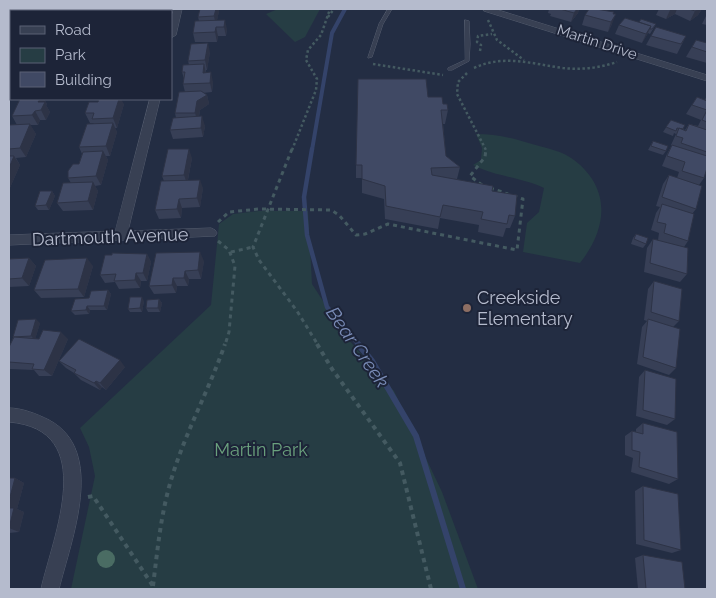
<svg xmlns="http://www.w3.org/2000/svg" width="716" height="598" font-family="Raleway,sans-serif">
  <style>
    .green { fill: #263d44 }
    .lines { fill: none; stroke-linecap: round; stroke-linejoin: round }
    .stream-far2 { stroke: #34436a; stroke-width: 4 }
    .stream-far1 { stroke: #34436a; stroke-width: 4.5 }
    .stream { stroke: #34436a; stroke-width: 6 }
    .service-casing { stroke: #535b6d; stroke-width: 1 }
    .minor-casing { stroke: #535b6d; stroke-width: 1 }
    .path-far2 { stroke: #445a61; stroke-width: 2.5; stroke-dasharray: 2.5 2.5; stroke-linecap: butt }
    .path-far1 { stroke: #445a61; stroke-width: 3; stroke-dasharray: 4 4; stroke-linecap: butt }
    .path { stroke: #445a61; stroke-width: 4; stroke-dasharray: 4.5 4.5; stroke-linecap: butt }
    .service { fill: #384053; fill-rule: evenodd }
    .minor { fill: #384053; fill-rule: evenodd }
    .tree { fill: #4a6c63 }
    .wall { fill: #373f56 }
    .shaded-wall { fill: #2d3346 }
    .building { fill: #404964; stroke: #2d3346 }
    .education-dot { fill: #8d6e63; stroke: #1d2438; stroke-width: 2 }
    .labels { text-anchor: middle; stroke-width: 4; stroke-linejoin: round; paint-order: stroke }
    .far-street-label { font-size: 15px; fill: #b5bbcd; stroke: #1d2438 }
    .street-label { font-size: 18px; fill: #b5bbcd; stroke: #1d2438 }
    .poi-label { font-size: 18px; fill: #b5bbcd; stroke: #1d2438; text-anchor: start }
    .park-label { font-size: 18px; fill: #6aa07d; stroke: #1d2438 }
    .water-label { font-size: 19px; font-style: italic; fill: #7a8cb7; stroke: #1d2438 }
  </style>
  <rect width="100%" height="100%" fill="#232d43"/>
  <g class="green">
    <path d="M278 9H320L305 37 295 42 266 14Z"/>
    <path d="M476 134C496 134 513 138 532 144 546 148 563 151 574 160 612 189 607 229 580 263L523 252 527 223 539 212 544 188C522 177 496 177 473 165L481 160 482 148Z"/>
    <path d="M259 211H308L312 284 347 338 394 391 442 492 478 589H71L95 476 89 447 80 428 211 305 219 224 233 214Z"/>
  </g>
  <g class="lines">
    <path class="stream-far2" d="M312 150 332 33 345 9"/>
    <path class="stream-far1" d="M312 149 304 197 307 235 327 307 359 345"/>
    <path class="stream" d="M358 344 372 361 416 436 463 589"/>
    <g class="service-casing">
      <g id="service">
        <path d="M388 9H392L383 24 372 57 368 58V57L379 24Z"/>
        <path d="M465 20 469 21 470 44 469 61 452 70H448V68L465 60Z"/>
      </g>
    </g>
    <g class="minor-casing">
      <g id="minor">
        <path d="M44 9H53L52 11H43Z"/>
        <path d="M174 9H182L176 35 171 38V18Z"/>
        <path d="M483 9H495L707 75V81L484 11Z"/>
        <path d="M11 77V87L9 88V78Z"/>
        <path d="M150 99H160L128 231 211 228 215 230 217 233 215 236 9 245V235L115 231Z"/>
        <path d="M9 408C22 408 37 414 49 420 107 451 71 540 59 589H41C53 536 100 429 9 422Z"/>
      </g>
    </g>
    <g class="path-far2">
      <path d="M328 17 334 9"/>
      <path d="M488 20 497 40 524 60"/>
      <path d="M480 51 481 45 477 42 478 36 492 34"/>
      <path d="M373 64 443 75"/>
      <path d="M474 68C504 54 532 64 563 68 581 70 599 68 617 62"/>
      <path d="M467 73 458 82 457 94 486 150"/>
      <path d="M292 150 316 90 317 79 306 60 308 50 321 35 330 9"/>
    </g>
    <g class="path-far1">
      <path d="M292 149 253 247 259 260 297 311 318 345"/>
      <path d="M482 185 470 176 485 157 486 149"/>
      <path d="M490 188 508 194"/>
      <path d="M218 222 229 212 259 209 331 210 339 215 356 235 365 234 388 224 517 250 523 199 514 196"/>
      <path d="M218 241 229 250 235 266 229 332 225 345"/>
      <path d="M231 252 253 247"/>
    </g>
    <g class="path">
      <path d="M317 344 332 369 400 463 431 589"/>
      <path d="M88 497 93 496 155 589"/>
      <path d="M153 586C157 554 160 522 168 491 181 440 208 393 225 344"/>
    </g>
    <use href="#service" class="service"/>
    <use href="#minor" class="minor"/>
  </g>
  <circle class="tree" cx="106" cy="559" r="9"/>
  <g class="wall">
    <path d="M9 9H26L24 11H11V29L9 34Z"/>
    <path d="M200 9H219V11L217 20 227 29 226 36H218L217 42H195L193 33 199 21 198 17Z"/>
    <path d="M549 9H579L578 13 571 22 550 16 551 14 548 13Z"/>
    <path d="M659 9H702L698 15 690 21 675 14 666 19 656 15Z"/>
    <path d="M613 14 612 24 608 32 582 25 585 15Z"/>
    <path d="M707 14V25L702 24Z"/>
    <path d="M639 22 656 24 650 34 648 33 642 43 615 34 619 25Z"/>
    <path d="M651 36H686L677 54 646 45Z"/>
    <path d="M696 40 707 43V63L686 57Z"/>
    <path d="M210 52 207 70H206V73L213 82 212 92 203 93 207 95 209 104 200 110 199 117 205 126 203 137 173 139 170 130 176 118 175 113 185 92 183 84 184 79 182 72 189 65 188 61Z"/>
    <path d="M707 95V168L704 178 699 185 696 209 692 214 688 241 684 247 687 274 680 282 644 272 647 248 653 239 658 240 659 233 651 230 656 213 660 207 656 206 663 184 669 175 677 178 679 172 662 166 667 154 672 145H671L676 134 674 133 673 136 663 132 671 120 683 129 685 130 689 124 698 126 701 120 686 114 697 97 705 100Z"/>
    <path d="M428 97 443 104 448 110 445 124H443L446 156 460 167 457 179 492 191 515 216 510 228H506L503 237 478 232 479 225 440 218 438 229 385 219 384 199 362 193V178H356V165Z"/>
    <path d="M20 99H44L47 104 46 105 50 112 46 120H40L38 125H30L36 134 26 157 16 158 20 165 9 190V125H17L12 116Z"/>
    <path d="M98 102 124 104 117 128H115L117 132 110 156H106L108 160 101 185 95 186 98 191 93 210 63 211 57 203 71 183 68 178 79 164 82 154 79 147 94 123H90L85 113Z"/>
    <path d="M653 141 666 151 663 155 648 150Z"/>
    <path d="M192 158 188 180 203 188 200 207 182 208 181 218 159 219 155 210 164 181 162 176Z"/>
    <path d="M52 191 55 196 49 210H38L35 206Z"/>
    <path d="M636 234 646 244 643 248 631 244 633 238Z"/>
    <path d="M147 254 151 262 147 281H141L140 288 119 289 115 282 105 283 100 275Z"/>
    <path d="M29 258 36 266 29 286 9 287V259Z"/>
    <path d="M204 261 201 279H189L188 286H177L176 293 154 294 149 286Z"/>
    <path d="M93 266 84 297 41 298 34 290Z"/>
    <path d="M654 281 679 321 673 327 676 368 669 375 637 364 642 327 647 321 644 320 648 289Z"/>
    <path d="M108 290 111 294 107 310H90L89 314 75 315 71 311 89 298Z"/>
    <path d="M159 299 162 303 160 312H148L146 308Z"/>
    <path d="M144 301 142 312H130L128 309Z"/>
    <path d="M40 323 35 339H68L52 376H39L34 370 10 369 9 368V347L13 338V337Z"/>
    <path d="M59 361 125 367 106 390 102 387 100 390 81 380 74 373 66 368Z"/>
    <path d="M645 370 675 419 667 425 636 416 639 377Z"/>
    <path d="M643 423 678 479 669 484 631 472 633 458 625 455V436L632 431 636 432V429Z"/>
    <path d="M9 478H15L24 483 17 509 24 512 19 532 9 533Z"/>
    <path d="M643 486 681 550 672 553 636 544 635 491Z"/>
    <path d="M643 555 685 589H638L635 558Z"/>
  </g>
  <g class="shaded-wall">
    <path d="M16 9H26L24 11H17Z"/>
    <path d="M81 9H86L87 11H79Z"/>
    <path d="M150 9H155L154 11H151Z"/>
    <path d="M216 9H219V11L216 26 214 16Z"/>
    <path d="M577 9H579L578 13 571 22 574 13Z"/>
    <path d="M672 9H677L675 14 666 19 670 10Z"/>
    <path d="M699 9H702L698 15 690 21 695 11Z"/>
    <path d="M10 13 11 15V29L9 34V16Z"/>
    <path d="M616 14 612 24 608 32 611 22Z"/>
    <path d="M225 20 227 29 226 36 224 27Z"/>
    <path d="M651 26 647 35 642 43 646 34Z"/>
    <path d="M216 27 218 36 217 42 215 32Z"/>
    <path d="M208 43 210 52 207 70 205 60Z"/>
    <path d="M204 64 206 73H203Z"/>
    <path d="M211 72 213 82 212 92 210 83Z"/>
    <path d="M207 95 209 104 200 110 198 122 195 113 197 101Z"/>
    <path d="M40 99H44L47 104 46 105 50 112 46 120 41 110 38 102Z"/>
    <path d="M119 99H121L124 104 117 128 113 118Z"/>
    <path d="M35 111 40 120 38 125 32 115Z"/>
    <path d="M202 116 205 126 203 137 201 128Z"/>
    <path d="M113 123 117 132 110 156 106 146Z"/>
    <path d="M30 124 36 134 26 157 20 148Z"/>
    <path d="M189 149 192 158 187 184 184 175Z"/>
    <path d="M103 151 108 160 101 185 96 176Z"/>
    <path d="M14 156 20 165 9 190V168Z"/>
    <path d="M200 180 203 188 200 207 197 198Z"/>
    <path d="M93 182 98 191 93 210 88 201Z"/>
    <path d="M52 191 55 196 49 210 46 205Z"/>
    <path d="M179 199 182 208 181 218 177 209Z"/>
    <path d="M200 252 204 261 201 279 198 270Z"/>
    <path d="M147 254 151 262 147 281 143 273Z"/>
    <path d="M29 258 36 266 29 286 22 278Z"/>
    <path d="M87 258 93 266 84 297 78 289Z"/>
    <path d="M185 271 189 279 188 286 184 278Z"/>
    <path d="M136 273 141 281 140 288 135 280Z"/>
    <path d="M173 278 177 286 176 293 172 285Z"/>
    <path d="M108 290 111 294 107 310 104 306Z"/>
    <path d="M142 297 144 301 142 312 140 308Z"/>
    <path d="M159 299 162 303 160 312 158 308Z"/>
    <path d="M87 306 90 310 89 314 86 310Z"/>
    <path d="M36 319 40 323 35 340 31 336Z"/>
    <path d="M61 332 68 339 52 376 44 370Z"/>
    <path d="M120 360 125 367 106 390 100 383Z"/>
    <path d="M96 381 102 387 100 390 94 383Z"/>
    <path d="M15 478 24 483 17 509 24 512 19 532 9 528V501Z"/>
  </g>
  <g class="building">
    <path d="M65 9H81L79 11H64Z"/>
    <path d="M127 9H149L148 11H126Z"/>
    <path d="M200 9H216L214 16 198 17Z"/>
    <path d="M560 9H577L574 13Z"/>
    <path d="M589 9H596L614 12 613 14H616L611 22 585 15Z"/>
    <path d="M689 9H699L695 11Z"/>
    <path d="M625 18 651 26 646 34 619 25Z"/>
    <path d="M641 19 656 24 652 29H650L651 26 639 22Z"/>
    <path d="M225 20 224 27H216L215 32 193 33 195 21Z"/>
    <path d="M656 27 686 36 681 44 651 36Z"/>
    <path d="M696 40 707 43V52L692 47Z"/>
    <path d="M208 43 205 60 188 61 191 44Z"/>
    <path d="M204 64 203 73 211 72 210 83 183 84 185 72H182L183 65Z"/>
    <path d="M358 79H426L428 97H442L443 104H447L448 110H441L446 156 460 167 431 168 432 175 493 186 492 191 517 195 515 216 509 215 507 224 481 219 483 212 443 205 440 217 386 206 385 186 362 179V165H356Z"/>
    <path d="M201 91 207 95 197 101 195 113H175L179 92Z"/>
    <path d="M697 97 707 101V122L702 120 707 110 692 105Z"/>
    <path d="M20 99H40L38 102H45L41 110 35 111 32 115 12 116Z"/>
    <path d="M99 99H119L113 118 92 119 94 113H85L89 102H98Z"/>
    <path d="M202 116 201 128 170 130 173 118Z"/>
    <path d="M671 120 685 125 683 129 677 128 676 131 666 127Z"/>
    <path d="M113 123 106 146 79 147 87 124Z"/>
    <path d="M30 124 20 148 9 149V125Z"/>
    <path d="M689 124 707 130V152L681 143 683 138 676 136 679 128 686 131Z"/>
    <path d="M653 141 668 146 666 151 651 146Z"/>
    <path d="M672 145 707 156V168L704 178 682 171 685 162 667 156Z"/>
    <path d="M168 149H189L184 175 162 176Z"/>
    <path d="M103 151 96 176 68 178V171L73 164H79L83 152Z"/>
    <path d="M9 156H14L9 168Z"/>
    <path d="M669 175 702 186 696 209 662 197Z"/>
    <path d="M200 180 197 198 179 199 177 209 155 210 161 181Z"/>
    <path d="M93 182 88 201 57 203 63 183Z"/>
    <path d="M40 191H52L46 205 35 206Z"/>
    <path d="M662 204 694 214 688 241 664 233 666 224 657 222Z"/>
    <path d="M636 234 648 238 646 244 634 239Z"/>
    <path d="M653 239 688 248 687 274 650 263Z"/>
    <path d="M200 252 198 270 185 271 184 278H173L172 285 149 286 156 253Z"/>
    <path d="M112 253 147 254 143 273H136L135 280 114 281 116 274 100 275 105 255H112Z"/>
    <path d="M29 258 22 278 9 279V259Z"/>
    <path d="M87 258 78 289 34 290 45 260Z"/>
    <path d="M654 281 682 289 679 321 651 312Z"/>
    <path d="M108 290 104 306H87L86 310 71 311 75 299 89 298 91 291Z"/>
    <path d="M130 297H142L140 308 128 309Z"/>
    <path d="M159 299 158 308H146L147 300Z"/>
    <path d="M36 319 31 336 13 337 18 320Z"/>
    <path d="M648 319 680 329 676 368 643 357Z"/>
    <path d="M43 330 61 332 44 370 32 369 34 364 9 362V347L14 337 39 339Z"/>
    <path d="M79 339 120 360 100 383 96 381 94 383 74 373 76 370 59 361Z"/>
    <path d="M645 370 676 379 675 419 643 410Z"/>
    <path d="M643 423 677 432 678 479 639 467 640 452 632 450V431L643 434Z"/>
    <path d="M9 478H15L9 501Z"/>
    <path d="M643 486 678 494 681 550 644 540Z"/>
    <path d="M9 508H14L9 528Z"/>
    <path d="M643 555 682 562 685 589H646Z"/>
  </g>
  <circle class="education-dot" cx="467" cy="308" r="5"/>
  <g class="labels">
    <g class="far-street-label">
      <text transform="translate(597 42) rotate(18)" y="5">Martin Drive</text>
    </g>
    <g class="street-label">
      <text transform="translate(110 237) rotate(-2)" y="6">Dartmouth Avenue</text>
    </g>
    <g class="poi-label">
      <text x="477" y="304">Creekside<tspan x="477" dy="21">Elementary</tspan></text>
    </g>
    <g class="park-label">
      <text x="261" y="456">Martin Park</text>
    </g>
    <g class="water-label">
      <text transform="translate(358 347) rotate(55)" y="7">Bear Creek</text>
    </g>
  </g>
  <rect width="716" height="598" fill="none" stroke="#b5bbcd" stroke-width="20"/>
  <rect x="10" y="10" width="162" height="90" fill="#1d2438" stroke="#5a6074"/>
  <rect x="20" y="26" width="25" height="8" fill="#384053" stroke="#5a6074"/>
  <text x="55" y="35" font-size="15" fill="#b5bbcd">Road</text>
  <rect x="20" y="48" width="25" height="15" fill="#263d44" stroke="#5a6074"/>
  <text x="55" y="60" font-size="15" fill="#b5bbcd">Park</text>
  <rect x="20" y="72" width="25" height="15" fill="#404964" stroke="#5a6074"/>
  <text x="55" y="85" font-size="15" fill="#b5bbcd">Building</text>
</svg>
